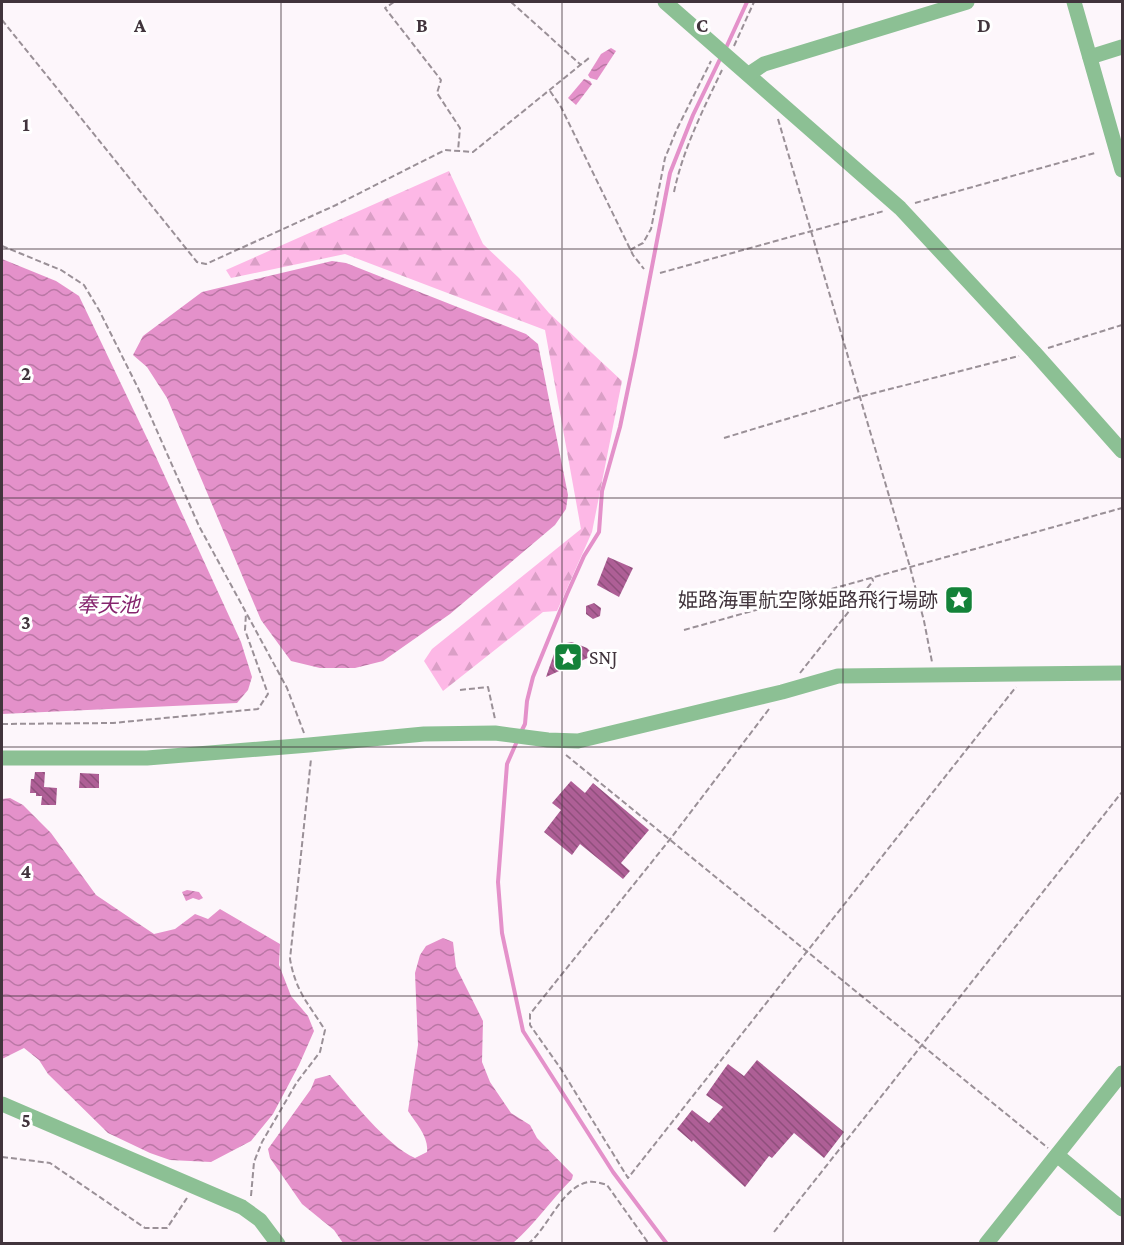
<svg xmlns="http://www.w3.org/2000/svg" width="1124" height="1245" font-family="'Crimson Pro','Noto Sans JP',serif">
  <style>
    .forest { fill: url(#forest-firs) }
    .water { fill: url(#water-waves) }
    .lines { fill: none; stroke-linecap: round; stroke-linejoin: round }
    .stream { stroke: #e491ca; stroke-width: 4 }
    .building { fill: url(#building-back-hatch) }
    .path { stroke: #9a9097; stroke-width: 2; stroke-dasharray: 6 3; stroke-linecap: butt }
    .minor { stroke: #8cc094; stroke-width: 15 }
    .grid { fill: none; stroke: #41343c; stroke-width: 1.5; stroke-opacity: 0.55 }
    .labels { text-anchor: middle; stroke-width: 6; stroke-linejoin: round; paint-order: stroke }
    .poi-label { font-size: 20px; fill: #41343c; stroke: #fff; text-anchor: end }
    .water-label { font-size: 21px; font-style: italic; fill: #86256e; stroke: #fff }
    .grid-label { font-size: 20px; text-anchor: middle; font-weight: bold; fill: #41343c; stroke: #fff; stroke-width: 6; stroke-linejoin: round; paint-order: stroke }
  </style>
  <defs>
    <pattern id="forest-firs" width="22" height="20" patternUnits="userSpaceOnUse" patternTransform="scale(1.5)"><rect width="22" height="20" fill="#fdb8e6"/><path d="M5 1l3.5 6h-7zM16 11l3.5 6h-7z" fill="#da9fc6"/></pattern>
    <pattern id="water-waves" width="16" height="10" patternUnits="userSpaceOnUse" patternTransform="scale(1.5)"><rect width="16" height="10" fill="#e491ca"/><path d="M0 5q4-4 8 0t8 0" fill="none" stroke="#ba77a5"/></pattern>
    <pattern id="building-back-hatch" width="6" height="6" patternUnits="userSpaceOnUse" patternTransform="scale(1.5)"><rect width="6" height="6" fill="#ae5f96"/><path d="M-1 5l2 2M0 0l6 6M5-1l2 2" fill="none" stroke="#8f4f7c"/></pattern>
  </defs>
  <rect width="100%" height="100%" fill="#fdf6fb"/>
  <path class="forest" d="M449 171 483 244 519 278 549 313 622 381 592 532 557 611 543 612 443 691 424 661 432 649 581 529 545 330 345 254 231 278 226 270Z"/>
  <g class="water">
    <path d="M611 48 616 51 597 80 590 78 588 75 601 54Z"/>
    <path d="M584 79 590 81 592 84 576 105 568 98Z"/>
    <path d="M2 259 56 281 79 296 156 457 241 642 252 677 248 690 237 703 2 714Z"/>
    <path d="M332 261 346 263 526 334 538 344 568 495 566 509 555 525 450 614 383 661 355 668H320L291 661 261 620 167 398 147 367 133 355 143 336 202 292Z"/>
    <path d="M10 798 23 805 51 833 96 895 154 934 175 929 195 914 208 919 220 909 280 944 279 965 291 996 308 1016 314 1031 299 1065 273 1114 251 1141 211 1162 170 1160 150 1153 108 1133 48 1074 39 1060 24 1048 2 1059V799Z"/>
    <path d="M187 890 199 892 203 898 199 900 193 898 186 901 182 892Z"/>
    <path d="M443 938 453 942 456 967 483 1021 482 1062 490 1082 511 1113 530 1125 537 1138 573 1175 572 1179C551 1200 535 1224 513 1243H343L334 1230 302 1204 270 1158 268 1149 311 1089 315 1079 330 1075C352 1100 386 1145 415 1158L427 1152C429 1137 416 1123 408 1111L418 1045 415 973 420 955 426 946Z"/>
  </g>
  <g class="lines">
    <g class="stream">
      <path d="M725 50 747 2"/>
      <path d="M521 732 525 724 527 701 533 677 567 594 584 556 599 532 602 491 620 427 635 355 670 173 693 115 721 57"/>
      <path d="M518 739 507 764 498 882 502 933 523 1031 613 1172 667 1244"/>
    </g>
  </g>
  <g class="building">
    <path d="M608 557 633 568 619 597 597 585Z"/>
    <path d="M594 603 601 608 600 616 593 619 586 614V606Z"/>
    <path d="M572 642 587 648 594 655 546 677 555 651 561 644Z"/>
    <path d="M35 772H45L44 787 57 788 56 805H41L42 796H36V793H30L31 779H34Z"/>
    <path d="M80 773 99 774V788H79Z"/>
    <path d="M571 781 585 793 593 783 649 830 621 863 630 871 623 879 580 844 572 855 544 832 561 810 552 803Z"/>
    <path d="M757 1060 844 1132 824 1158 794 1133 772 1158 769 1156 745 1187 693 1140 692 1142 677 1129 692 1110 709 1123 723 1107 706 1095 725 1068 728 1064 744 1076Z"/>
  </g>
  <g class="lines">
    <g class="path">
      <path d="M394 2 385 8 441 80 437 93 460 128 458 151"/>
      <path d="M511 2 581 65"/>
      <path d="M2 20 197 262 206 264 336 205 445 150 473 152 589 58"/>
      <path d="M734 46 754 2"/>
      <path d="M550 91 561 107 633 255 644 269"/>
      <path d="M778 119 910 567 924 621 932 662"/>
      <path d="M674 192C683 149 703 110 722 70"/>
      <path d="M915 203 1095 153"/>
      <path d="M2 246 61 270 84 285 99 310 138 388 199 526 287 688 304 733"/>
      <path d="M630 250 643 243 651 229 665 158 677 129 711 61"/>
      <path d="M660 273 884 211"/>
      <path d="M1048 348 1122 325"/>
      <path d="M724 438 859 397 1019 356"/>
      <path d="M684 630 1122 508"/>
      <path d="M800 673 873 581 872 578"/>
      <path d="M460 690 488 687 495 719"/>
      <path d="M769 709 671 838 530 1014V1025L561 1069 628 1178 1016 687"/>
      <path d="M2 724 113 723 258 709 268 694 245 630 246 613"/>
      <path d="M566 755 1048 1148"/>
      <path d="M2 1157 50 1163 145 1228H167L187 1198"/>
      <path d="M251 1196 254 1162 262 1142 297 1082 320 1052 325 1030C308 1003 296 992 290 959L311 759"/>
      <path d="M774 1232 1122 792"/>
      <path d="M528 1244C548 1228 562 1187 588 1182 594 1181 601 1183 607 1185L649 1244"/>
    </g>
    <g class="minor">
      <path d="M665 2 900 208 1034 352 1122 451"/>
      <path d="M1074 2 1122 170"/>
      <path d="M1090 57 1122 47"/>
      <path d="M749 74 764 64 967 2"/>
      <path d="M2 758H147L309 745 424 734 495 733 548 740 578 741 782 692 838 676 1122 673"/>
      <path d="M2 1104 242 1207 260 1220 278 1244"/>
      <path d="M1057 1155 1122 1209"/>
      <path d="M986 1244 1122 1073"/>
    </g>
  </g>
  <path class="grid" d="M281 2V1244M562 2V1244M843 2V1244M2 249H1122M2 498H1122M2 747H1122M2 996H1122"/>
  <defs>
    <g id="sight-square" transform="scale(1.5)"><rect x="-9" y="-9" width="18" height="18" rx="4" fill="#148239" stroke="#fff"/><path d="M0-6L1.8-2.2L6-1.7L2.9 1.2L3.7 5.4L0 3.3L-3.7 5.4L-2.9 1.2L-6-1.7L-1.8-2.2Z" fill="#fff"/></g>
  </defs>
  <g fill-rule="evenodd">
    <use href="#sight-square" x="959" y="600"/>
    <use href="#sight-square" x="568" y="657"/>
  </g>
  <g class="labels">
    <g class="poi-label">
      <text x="938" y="607">姫路海軍航空隊姫路飛行場跡</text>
      <text x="589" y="664" text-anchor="start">SNJ</text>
    </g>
    <g class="water-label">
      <text x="108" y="612">奉天池</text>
    </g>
  </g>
  <g class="grid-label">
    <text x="140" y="32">A</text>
    <text x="422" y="32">B</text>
    <text x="702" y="32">C</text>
    <text x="984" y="32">D</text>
    <text x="26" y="131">1</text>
    <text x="26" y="380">2</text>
    <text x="26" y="629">3</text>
    <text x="26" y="878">4</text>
    <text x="26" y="1127">5</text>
  </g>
  <rect width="1124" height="1245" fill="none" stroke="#41343c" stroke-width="6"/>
</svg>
